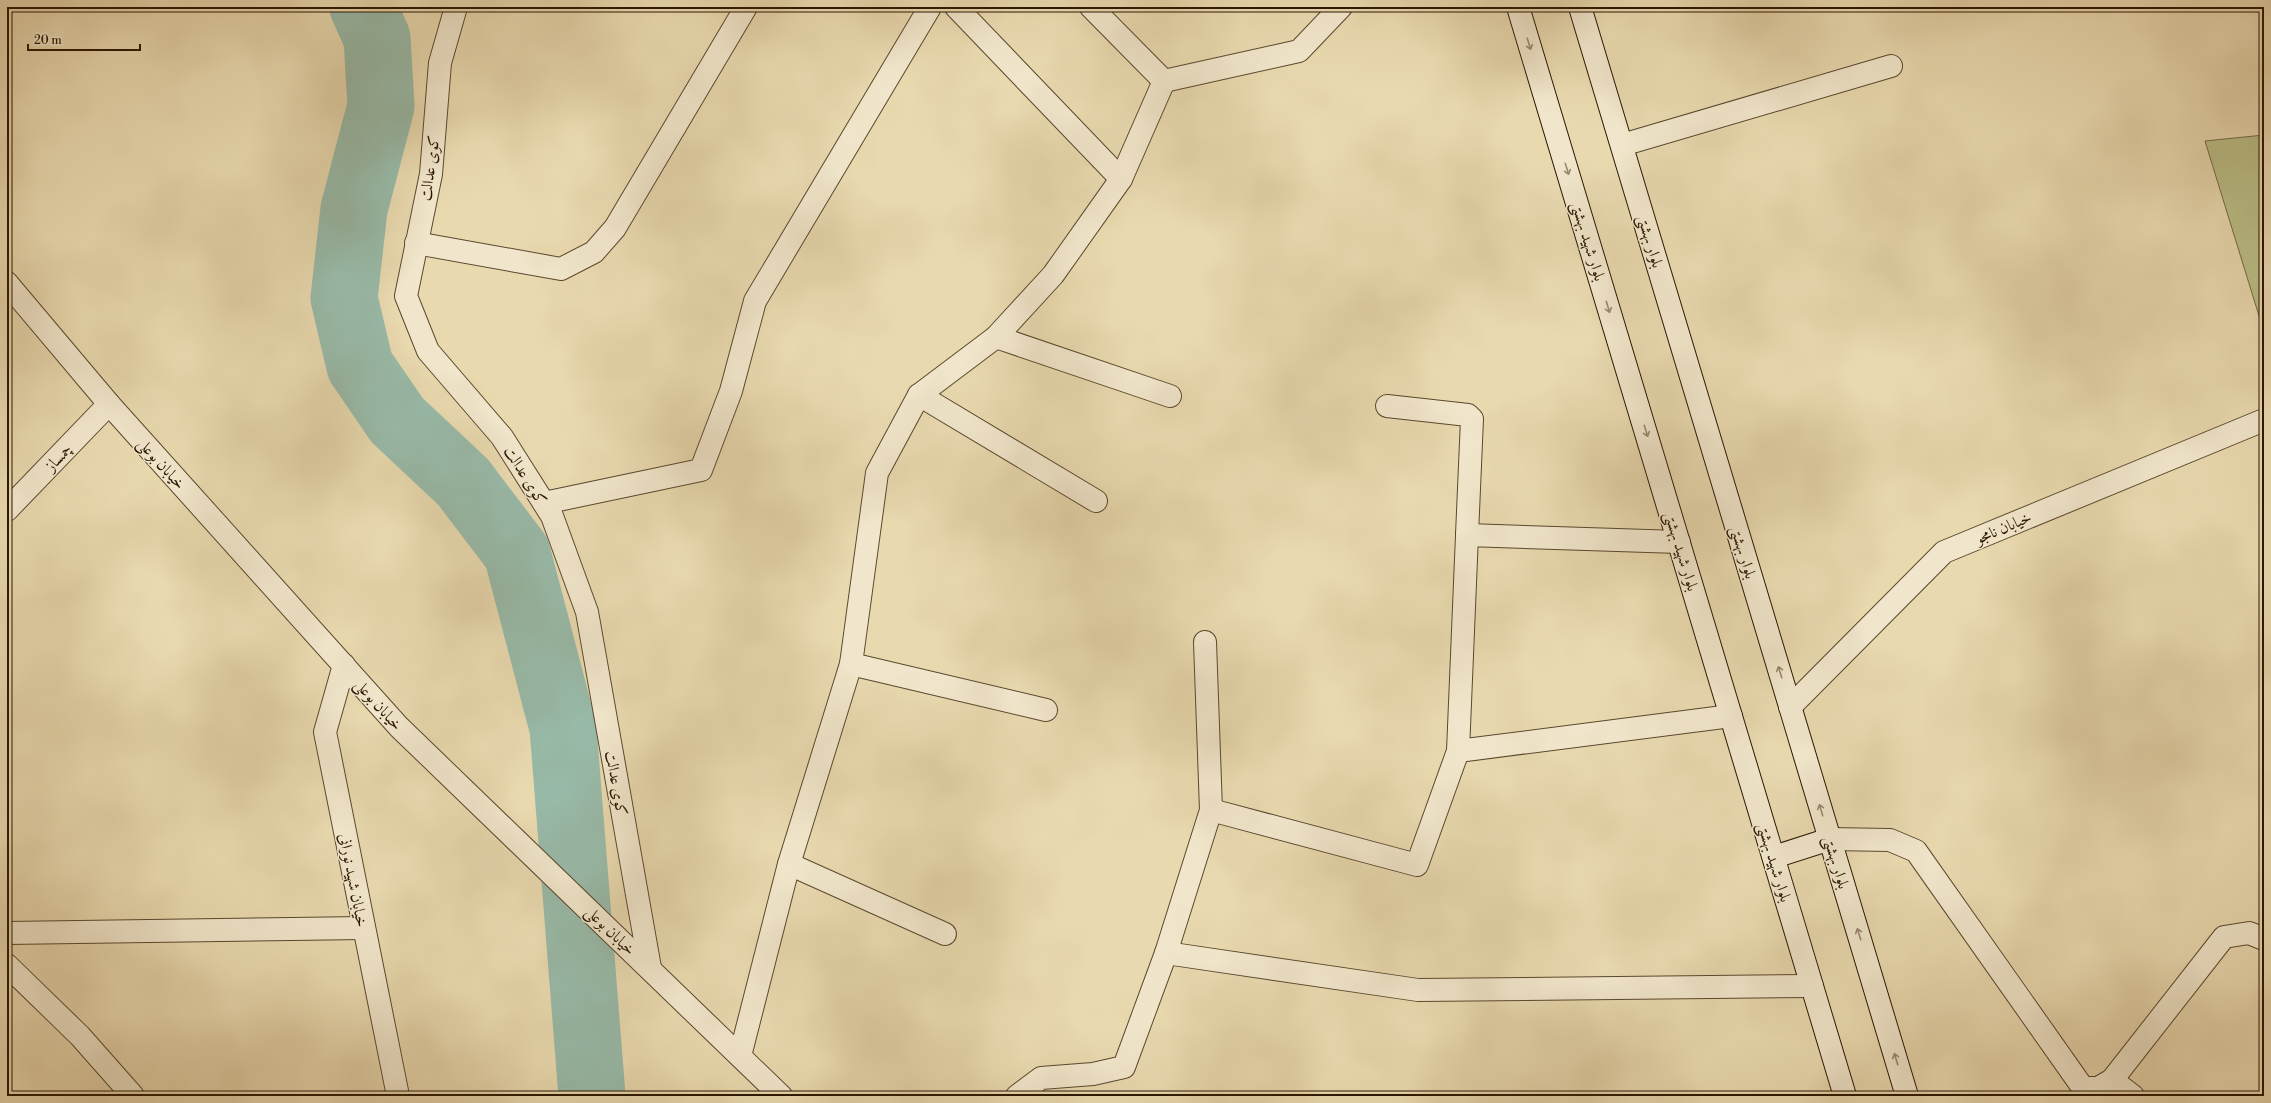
<svg xmlns="http://www.w3.org/2000/svg" width="2271" height="1103" font-family="'Libre Bodoni',Amiri,serif">
  <style>
    .green { fill: #bbbe87; stroke: #736a44 }
    .lines { fill: none; stroke-linecap: round; stroke-linejoin: round }
    .river { stroke: #98baa8; stroke-width: 67 }
    .minor-casing { stroke: #5a482d; stroke-width: 24 }
    .tertiary-casing { stroke: #5a482d; stroke-width: 24 }
    .secondary-casing { stroke: #2b1702; stroke-width: 24 }
    .minor { stroke: #f1e6cb; stroke-width: 22 }
    .tertiary { stroke: #f1e6cb; stroke-width: 22 }
    .secondary { stroke: #f1e6cb; stroke-width: 22 }
    .oneway { stroke: #988971 }
    .labels { text-anchor: middle; stroke-width: 3; stroke-linejoin: round; paint-order: stroke }
    .street-label { font-size: 16px; fill: #2b1702; stroke: #f1e6cb }
  </style>
  <rect width="100%" height="100%" fill="#e9d9af"/>
  <filter id="stains"><feTurbulence type="fractalNoise" baseFrequency=".005" numOctaves="4"/><feColorMatrix values="0 0 0 0 .2 0 0 0 0 .09 0 0 0 0 .02 0 0 0 .5 -.17"/></filter>
  <radialGradient id="worn" r=".72"><stop offset=".6" stop-color="#630" stop-opacity="0"/><stop offset="1" stop-color="#630" stop-opacity=".3"/></radialGradient>
  <path class="green" d="M2264 135V332L2205 141Z"/>
  <g class="lines">
    <path class="river" d="M363 7 377 38 381 106 354 209 344 298 360 366 397 420 463 482 517 553 563 728 592 1096"/>
    <g class="minor-casing">
      <g id="minor">
        <path d="M456 7 440 63 431 174 406 296 428 351 502 437 552 516 587 612 650 968"/>
        <path d="M956 7 1121 179"/>
        <path d="M1091 7 1164 81"/>
        <path d="M1164 81 1299 51 1341 7"/>
        <path d="M1622 145 1891 66"/>
        <path d="M416 243 561 269 594 252 615 228 746 7"/>
        <path d="M996 337 1170 396"/>
        <path d="M919 395 1096 501"/>
        <path d="M1387 406 1468 415 1472 419 1467 535"/>
        <path d="M544 503 701 470 731 391 755 301 930 7"/>
        <path d="M7 510 109 404"/>
        <path d="M1679 542 1467 535 1458 751 1731 716"/>
        <path d="M851 664 1046 710"/>
        <path d="M344 665 325 732 398 1096"/>
        <path d="M1790 707 1944 552 2264 420"/>
        <path d="M1211 810 1417 865 1458 751"/>
        <path d="M1830 839 1890 840 1916 851 2083 1088H2098L2112 1080 2224 937 2249 933 2264 939"/>
        <path d="M789 864 945 934"/>
        <path d="M7 933 364 928"/>
        <path d="M1166 953 1418 990 1812 986"/>
        <path d="M7 965 80 1036 133 1096"/>
        <path d="M740 1056 789 864 851 664 877 473 919 395 996 337 1053 275 1121 179 1164 81"/>
        <path d="M2112 1080 2133 1096"/>
        <path d="M1017 1096 1041 1078 1093 1074 1124 1067 1166 953 1211 810 1205 642"/>
      </g>
    </g>
    <g class="tertiary-casing">
      <path id="tertiary" d="M7 283 109 404 399 727 781 1096"/>
    </g>
    <g class="secondary-casing">
      <g id="secondary">
        <path d="M1518 7 1845 1096"/>
        <path d="M1580 7 1907 1096"/>
        <path d="M1774 857 1830 839"/>
      </g>
    </g>
    <use href="#minor" class="minor"/>
    <use href="#tertiary" class="tertiary"/>
    <use href="#secondary" class="secondary"/>
  </g>
  <defs><path id="oneway-shaft" d="M-6 0H5M1.5-3L5.5 0L1.5 3" fill="none" stroke-width="1.6" stroke-linecap="round" stroke-linejoin="round"/></defs>
  <g class="oneway">
    <use href="#oneway-shaft" transform="translate(1529 44) rotate(73)"/>
    <use href="#oneway-shaft" transform="translate(1567 169) rotate(73)"/>
    <use href="#oneway-shaft" transform="translate(1608 307) rotate(73)"/>
    <use href="#oneway-shaft" transform="translate(1646 431) rotate(73)"/>
    <use href="#oneway-shaft" transform="translate(1780 672) rotate(-107)"/>
    <use href="#oneway-shaft" transform="translate(1821 810) rotate(-107)"/>
    <use href="#oneway-shaft" transform="translate(1859 934) rotate(-107)"/>
    <use href="#oneway-shaft" transform="translate(1896 1059) rotate(-107)"/>
  </g>
  <g class="labels">
    <g class="street-label">
      <text transform="translate(429 168) rotate(-82)" y="6">کوی عدالت</text>
      <text transform="translate(1589 241) rotate(73)" y="6">بلوار شهید بهشتی</text>
      <text transform="translate(1651 241) rotate(73)" y="6">بلوار بهشتی</text>
      <text transform="translate(58 457) rotate(-46)" y="6">چمساز</text>
      <text transform="translate(162 463) rotate(48)" y="6">خیابان بوعلی</text>
      <text transform="translate(526 475) rotate(58)" y="6">کوی عدالت</text>
      <text transform="translate(2003 527) rotate(-23)" y="6">خیابان نامجو</text>
      <text transform="translate(1682 551) rotate(73)" y="6">بلوار شهید بهشتی</text>
      <text transform="translate(1744 552) rotate(73)" y="6">بلوار بهشتی</text>
      <text transform="translate(379 704) rotate(48)" y="6">خیابان بوعلی</text>
      <text transform="translate(617 783) rotate(80)" y="6">کوی عدالت</text>
      <text transform="translate(1775 862) rotate(73)" y="6">بلوار شهید بهشتی</text>
      <text transform="translate(1837 862) rotate(73)" y="6">بلوار بهشتی</text>
      <text transform="translate(354 880) rotate(79)" y="6">خیابان شهید نورانی</text>
      <text transform="translate(611 930) rotate(44)" y="6">خیابان بوعلی</text>
    </g>
  </g>
  <rect width="2271" height="1103" fill="none" stroke="#e9d9af" stroke-width="24"/>
  <rect x="8" y="8" width="2255" height="1087" fill="none" stroke="#2b1702" stroke-width="2"/>
  <rect x="12" y="12" width="2247" height="1079" fill="none" stroke="#2b1702"/>
  <path d="M28 44v6h112v-6" fill="none" stroke="#2b1702" stroke-width="2"/>
  <text x="34" y="44" font-size="12" fill="#2b1702" stroke="#f1e6cb" stroke-width="3" paint-order="stroke">20 m</text>
  <rect width="100%" height="100%" filter="url(#stains)"/>
  <rect width="100%" height="100%" fill="url(#worn)"/>
</svg>
